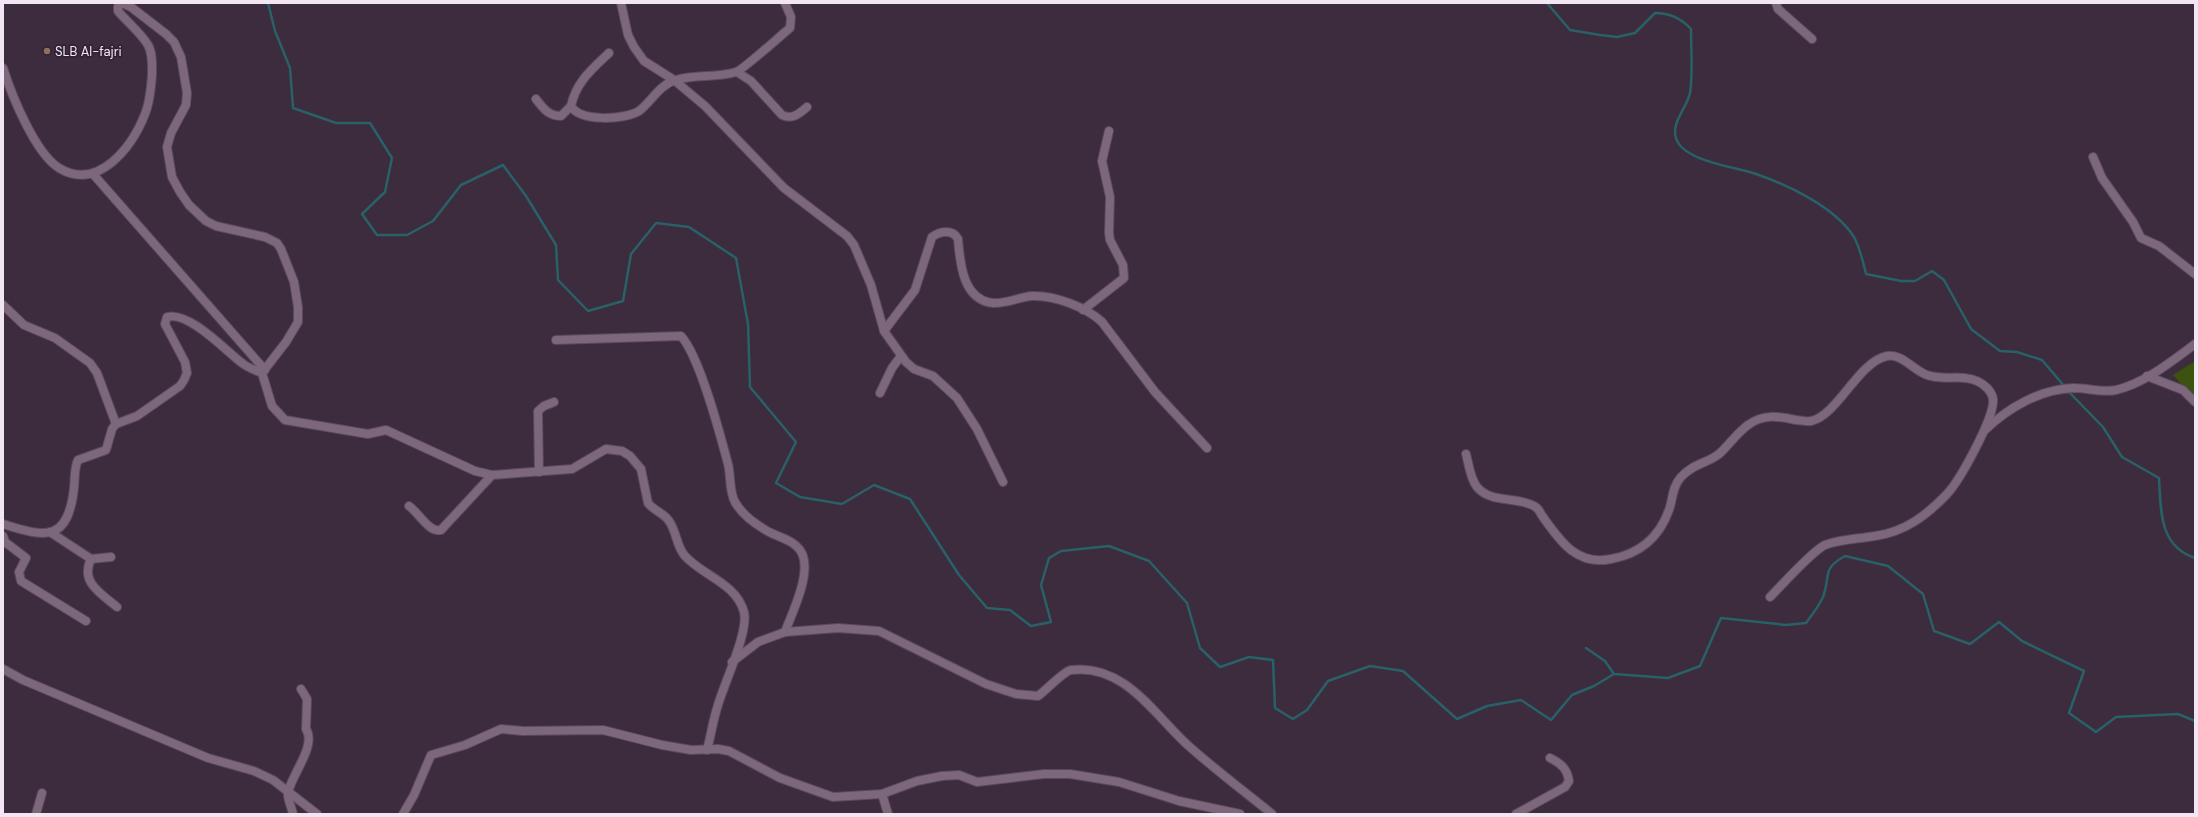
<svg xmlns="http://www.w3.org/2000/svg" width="2198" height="817" font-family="'DM Sans',sans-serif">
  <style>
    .green { fill: #3c520e }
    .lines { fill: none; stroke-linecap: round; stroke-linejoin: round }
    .stream { stroke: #286268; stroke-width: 2.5 }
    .minor-casing { stroke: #594a5a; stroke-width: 10 }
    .minor { stroke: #7c677c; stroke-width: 8 }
    .education-dot { fill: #8d6e63; stroke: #332234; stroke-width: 1.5 }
    .labels { text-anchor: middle; stroke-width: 3.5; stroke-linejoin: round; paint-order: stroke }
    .poi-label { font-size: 13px; fill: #f1e6f1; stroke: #332234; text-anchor: start }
  </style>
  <rect width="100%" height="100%" fill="#3d2b3e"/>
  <path class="green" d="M2195 361V399L2173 375Z"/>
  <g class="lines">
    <g class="stream">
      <path d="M268 3 275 31 290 68 293 108 336 123H370L392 158 385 192 362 214 377 235H407L433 221 461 185 503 165 526 196 556 245 558 280 588 311 623 301 631 254 656 223 689 227 736 258 748 324 750 387 796 442 776 483 800 497 842 504 874 485 910 499 959 575 987 608 1010 610 1031 626 1051 622 1041 585 1049 558 1061 551 1109 546 1149 561 1187 603 1200 648 1220 667 1249 657 1273 660 1275 708 1293 719 1307 710 1328 681 1370 666 1403 671 1457 719 1487 706 1521 700 1551 720 1572 695 1594 686 1614 674"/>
      <path d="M1547 3 1570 30 1600 35 1617 37 1635 33 1655 13C1670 13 1681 18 1691 29 1691 47 1693 77 1690 93 1687 108 1671 122 1676 138 1682 161 1736 167 1756 174 1788 185 1835 207 1854 237 1860 248 1863 261 1866 274L1901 281H1915L1932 271 1944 280 1971 329 2000 351 2017 352 2042 360 2065 387"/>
      <path d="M2068 391 2103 427 2122 457 2159 478C2161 511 2159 546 2195 558"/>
      <path d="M1586 648 1605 661 1614 674 1668 678 1700 666 1721 618 1786 625 1806 623C1812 615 1819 606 1823 597 1831 576 1821 569 1845 556L1888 566 1923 594 1934 631 1970 644 1999 622 2022 641 2084 671 2069 713 2096 732 2116 717 2178 714 2195 721"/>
    </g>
    <g class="minor-casing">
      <g id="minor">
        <path d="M621 3 628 35 634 47 644 61 674 80 705 106 784 188 847 236 854 245 871 285 884 331 906 362 914 369 933 376 957 398 977 429 1003 482"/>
        <path d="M1776 3 1778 9 1812 39"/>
        <path d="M609 53C592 69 576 82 571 106 580 122 624 120 639 111 651 102 660 84 676 80 695 74 717 78 736 72 743 70 781 35 790 28L791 17 785 3"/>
        <path d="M3 68C12 96 35 153 59 168 98 192 132 147 145 114 150 102 151 88 152 75 152 66 153 54 148 45 141 33 127 22 118 11V6L122 3 131 7 166 34 174 42 181 57 187 93 186 105 171 133 167 147 172 177 180 192 189 205 206 221 216 226 265 237 277 243 281 249 294 282 298 307V322L286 342 262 373"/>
        <path d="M737 72 751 81 782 115C792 120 799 114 807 107"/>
        <path d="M536 99C543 108 548 116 561 116L571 106"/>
        <path d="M2093 157 2102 178 2133 222 2141 238 2159 246 2195 274"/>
        <path d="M93 174 265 370"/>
        <path d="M3 305 24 325 55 338 90 363 97 373 116 424"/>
        <path d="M1083 310 1124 278 1123 265 1110 240 1109 233 1110 197 1102 161 1109 131"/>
        <path d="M884 331 915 290 932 237C940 231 953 229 958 239 960 261 962 300 993 303 1006 304 1019 297 1032 296 1054 295 1086 307 1102 322L1155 392 1207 448"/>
        <path d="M556 340 681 336C700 357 720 434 728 464 731 475 729 492 735 502 741 513 754 523 764 529 777 538 797 539 803 556 810 577 792 613 785 632"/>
        <path d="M262 373 272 406 285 420 368 434 386 430 475 471 492 475 572 469 606 449 622 451 630 456 641 469 648 503C654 511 664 513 669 521 677 532 676 546 685 556 703 576 736 583 744 612 749 631 724 684 718 705 713 720 711 735 707 750"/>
        <path d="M2147 376 2183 390 2195 402"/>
        <path d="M880 393 892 368 901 356"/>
        <path d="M1985 430C2008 408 2040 389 2074 388 2088 388 2102 393 2116 390 2145 383 2172 361 2195 344"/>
        <path d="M1466 454C1469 465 1470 478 1477 487 1491 504 1517 496 1534 506 1539 508 1540 513 1543 517 1561 542 1577 566 1611 559 1639 554 1659 538 1669 510 1673 499 1672 487 1681 477 1694 463 1706 464 1719 454 1729 445 1737 433 1748 425 1763 414 1778 416 1796 420 1801 420 1806 422 1811 421 1838 415 1858 362 1887 356 1902 353 1914 371 1927 375 1943 381 1962 374 1977 381 1984 384 1992 391 1993 399 1995 417 1960 480 1947 494 1927 515 1905 532 1875 536 1858 539 1841 539 1825 545 1812 551 1782 585 1770 597"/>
        <path d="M539 472 538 411 544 406 554 402"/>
        <path d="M409 506C419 513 429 533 441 530L492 475"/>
        <path d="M3 524C46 538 68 542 74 488 75 479 74 468 78 460L106 450 112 429 116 424 137 416 180 386 184 380 187 373 185 362 165 324 167 317C189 311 225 350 242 363 248 368 255 370 262 373"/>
        <path d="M50 532 91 559 111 557"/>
        <path d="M3 536 5 542 26 558 19 572 21 581 86 621"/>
        <path d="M91 559C80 582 100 593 117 607"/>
        <path d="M732 662 758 642 785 632 838 628 879 631 986 684 1016 694 1038 696C1045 691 1064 671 1071 670 1126 663 1156 718 1191 748 1217 771 1245 792 1272 814"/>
        <path d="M3 669 23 680 208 758 254 771 273 780 317 814"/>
        <path d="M882 794 888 814"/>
        <path d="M36 814 42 793"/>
        <path d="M293 814C292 808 287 799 288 793 291 775 317 746 306 729L307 699 301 689"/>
        <path d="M403 814 414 795 431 755 465 745 501 729 523 731 603 730 662 745 691 750 718 749 729 751 780 778 833 797 882 794 917 781 942 776 959 775 977 782 1044 774H1070L1119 782 1179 801 1240 814"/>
        <path d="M1516 814 1565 787 1569 781C1567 769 1562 764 1550 758"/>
      </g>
    </g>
    <use href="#minor" class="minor"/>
  </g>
  <circle class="education-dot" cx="47" cy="51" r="4"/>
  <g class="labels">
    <g class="poi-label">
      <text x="55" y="56">SLB Al-fajri</text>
    </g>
  </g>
  <rect width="2198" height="817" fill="none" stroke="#f1e6f1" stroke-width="8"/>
</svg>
